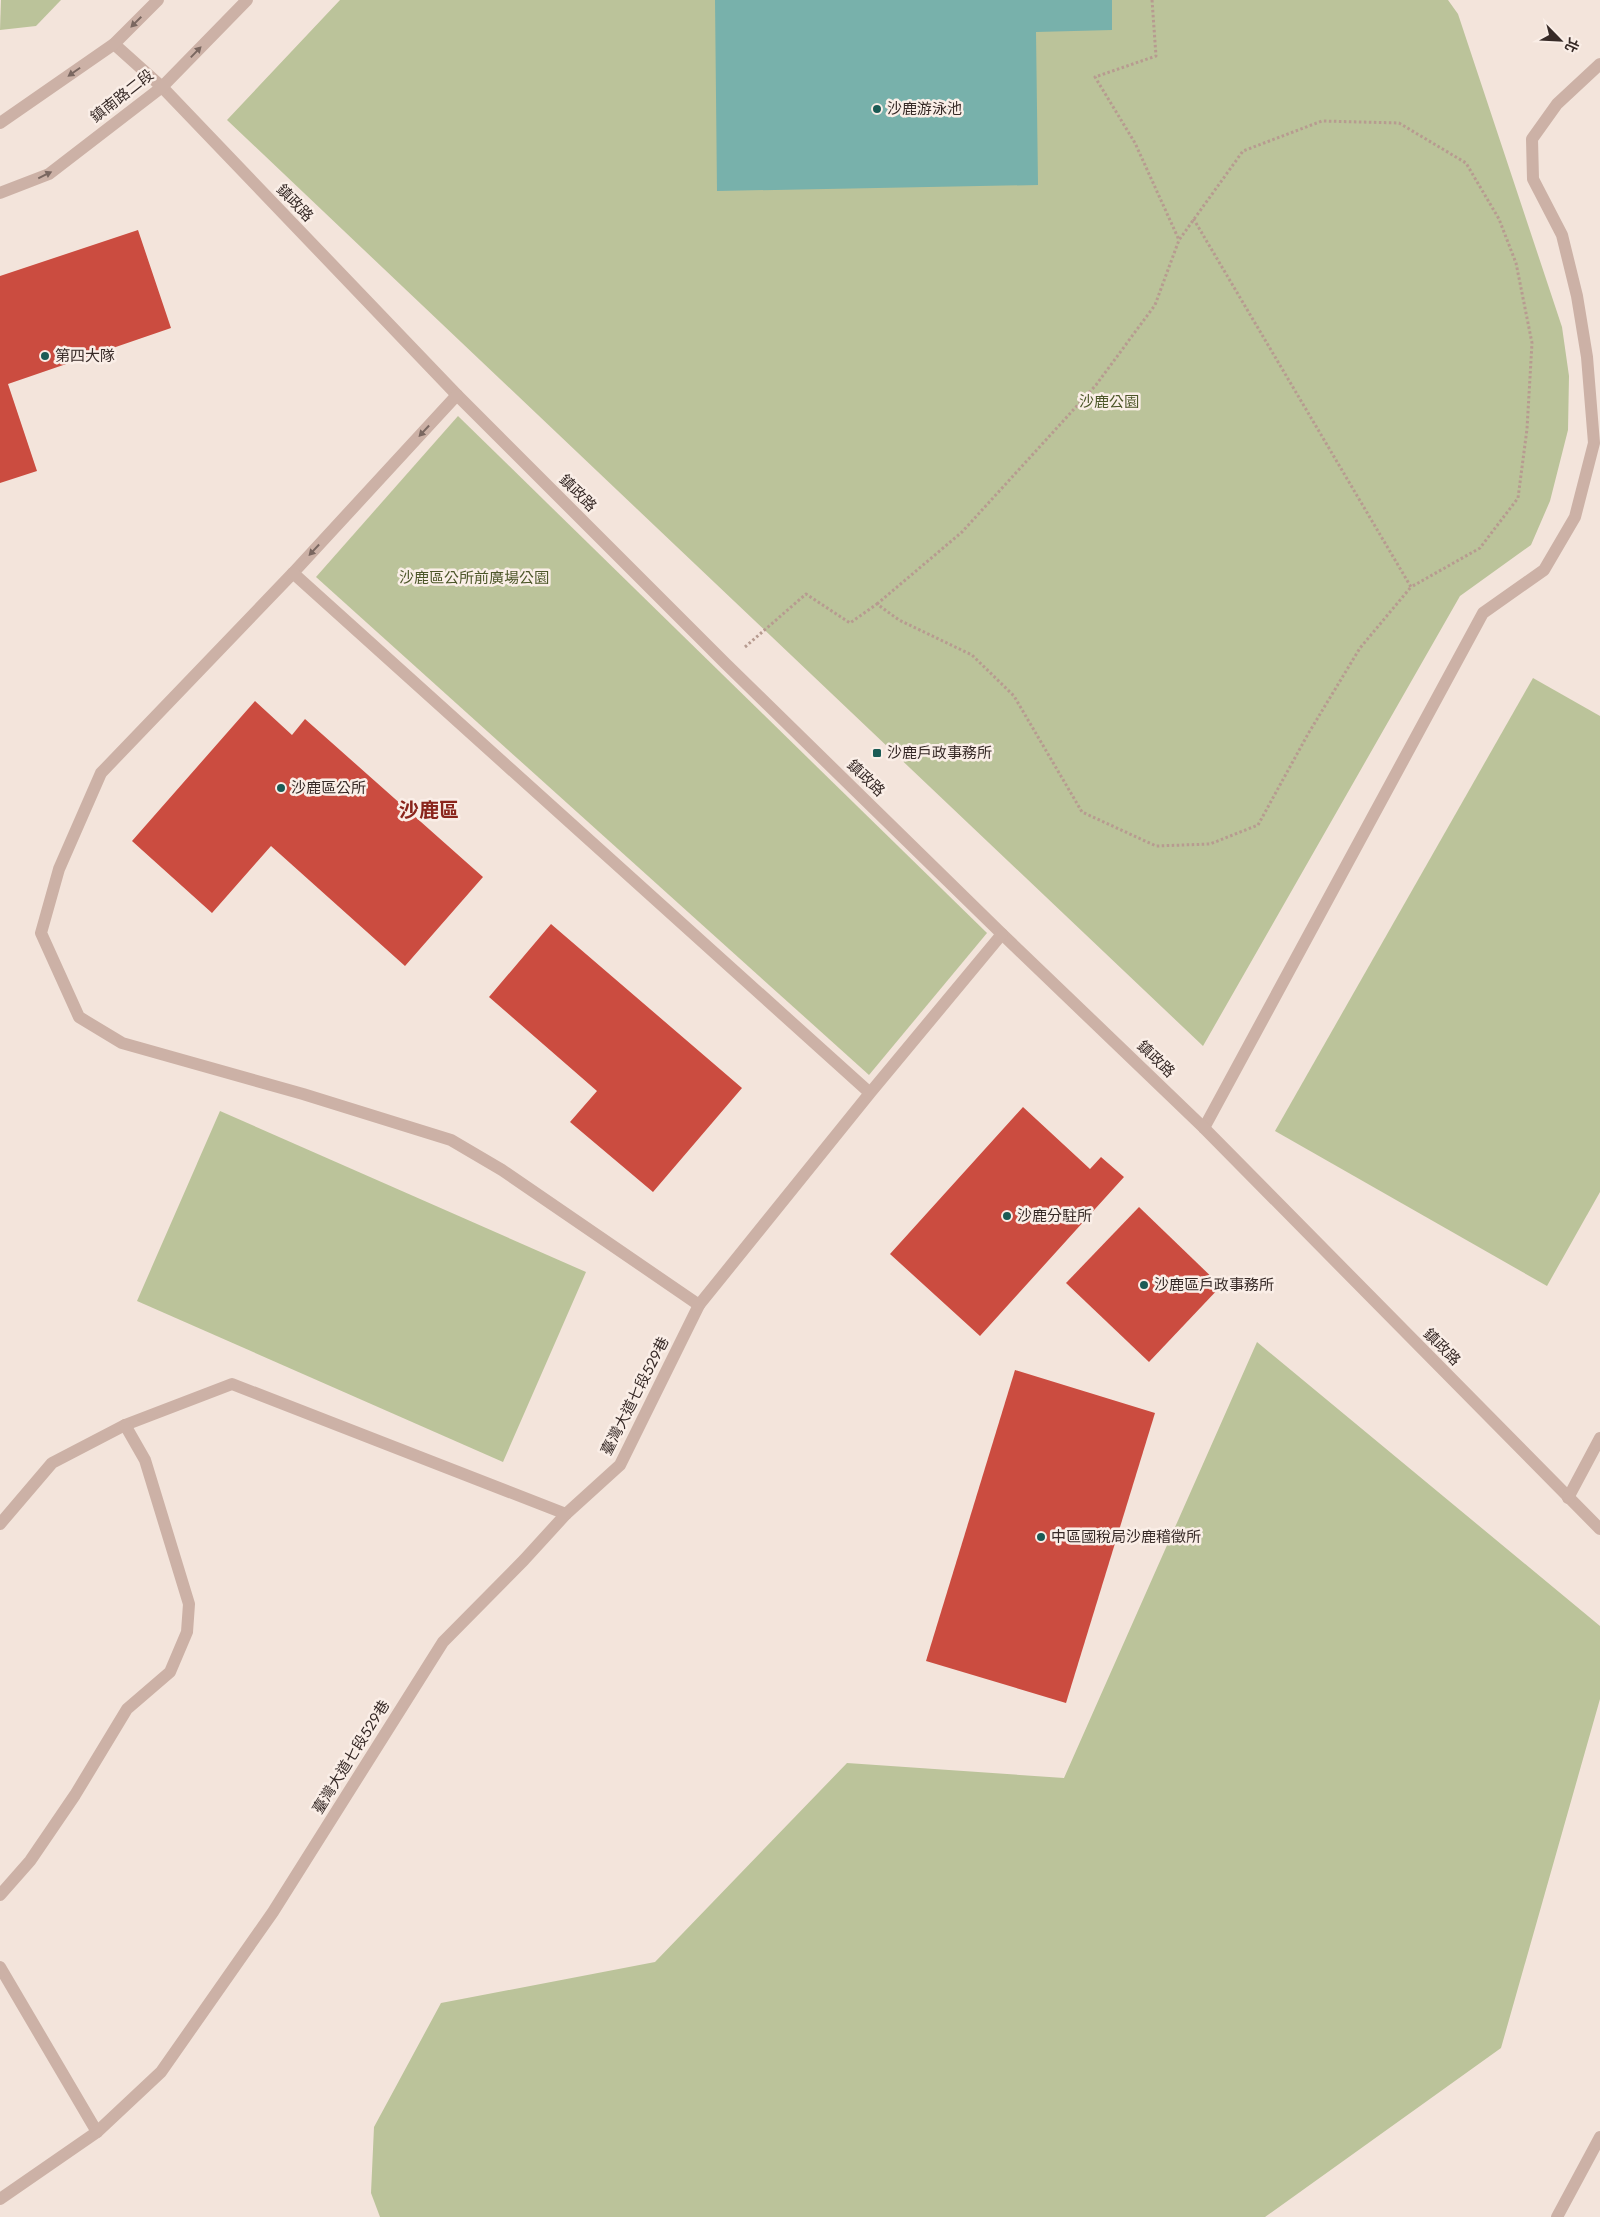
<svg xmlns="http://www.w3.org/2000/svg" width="1600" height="2217" font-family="Jost,'Noto Sans TC',sans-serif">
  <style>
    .green { fill: #bbc39a }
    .water { fill: #78b1ab }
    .building { fill: #cb4c40 }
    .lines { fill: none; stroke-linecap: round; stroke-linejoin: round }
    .path { stroke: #b79b90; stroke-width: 3; stroke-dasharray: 2.5 2.5; stroke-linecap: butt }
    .service { stroke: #ccb1a6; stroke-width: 12 }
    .minor { stroke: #ccb1a6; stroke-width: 12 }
    .tertiary { stroke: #ccb1a6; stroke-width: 12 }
    .oneway { fill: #7a6760 }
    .poi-dot { fill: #1b5b55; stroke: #faeee7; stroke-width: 2 }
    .labels { text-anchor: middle; stroke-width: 5; stroke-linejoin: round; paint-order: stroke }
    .street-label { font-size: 15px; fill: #372a27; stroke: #faeee7 }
    .poi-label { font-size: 15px; fill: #372a27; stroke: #faeee7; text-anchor: start }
    .park-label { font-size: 15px; fill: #4d572a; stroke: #faeee7 }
    .district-label { font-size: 20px; font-weight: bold; fill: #8a251c; stroke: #faeee7 }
  </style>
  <rect width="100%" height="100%" fill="#f3e4db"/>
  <g class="green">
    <path d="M1 0H61L36 26 0 30Z"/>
    <path d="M340 0H1448L1458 14 1562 327 1569 376 1568 430 1550 501 1531 545 1460 596 1203 1046 227 120Z"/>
    <path d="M458 416 987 933 869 1075 316 577Z"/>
    <path d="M1533 678 1600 716V1192L1547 1286 1275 1131Z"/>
    <path d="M220 1111 586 1272 503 1462 137 1301Z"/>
    <path d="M1257 1342 1600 1626V1699L1501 2048 1265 2217H380L371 2193 374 2127 441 2003 655 1962 847 1763 1064 1778Z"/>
  </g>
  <path class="water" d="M715 0H1112V30L1036 32 1038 185 717 191Z"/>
  <g class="building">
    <path d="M138 230 171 328 8 384 37 471 0 483V276Z"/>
    <path d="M255 701 292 735 305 719 483 877 405 966 271 846 212 913 132 841Z"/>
    <path d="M551 924 742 1088 653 1192 570 1122 597 1091 489 997Z"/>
    <path d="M1023 1107 1090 1169 1101 1157 1124 1177 980 1336 890 1254Z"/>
    <path d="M1139 1207 1221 1286 1149 1362 1066 1283Z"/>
    <path d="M1015 1370 1155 1413 1066 1703 926 1661Z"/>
  </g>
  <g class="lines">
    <g class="path">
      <path d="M1152 0 1156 56 1095 77 1135 143 1179 240"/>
      <path d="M877 604 962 532 1096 385 1155 305 1179 240 1243 151 1322 121 1399 123 1466 163 1499 219 1516 263 1532 343 1527 429 1518 498 1480 548 1411 587 1193 218"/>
      <path d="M745 647 806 594 850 623 877 604 899 620 972 655 1014 696 1082 812 1156 846 1210 844 1258 825 1308 734 1360 648 1411 587"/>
    </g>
    <g class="service">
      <path d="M1204 1128 1483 613 1544 570 1575 517 1594 443 1587 357 1577 296 1562 235 1533 179 1532 139 1557 104 1600 64"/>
      <path d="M0 1524 52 1463 125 1425 232 1384 566 1514"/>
      <path d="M0 1895 30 1861 75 1795 127 1709 170 1672 187 1632 189 1604 145 1460 125 1425"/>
      <path d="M0 1967 97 2132"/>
      <path d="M0 2199 97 2132 161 2072 273 1912 443 1642 524 1560 566 1514 620 1465 699 1305"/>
    </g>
    <g class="minor">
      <path d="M114 44 162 87 457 395 726 664 1002 934 1204 1128 1600 1529"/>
      <path d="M293 573 457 395"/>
      <path d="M870 1093 293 573 101 773 59 869 41 933 79 1017 122 1043 303 1094 451 1140 502 1170 699 1305 870 1093 1002 934"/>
      <path d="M1568 1498 1600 1438"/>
      <path d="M1557 2217 1600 2137"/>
    </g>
    <g class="tertiary">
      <path d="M0 123 114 44 158 0"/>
      <path d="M0 193 49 174 162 87 247 0"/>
    </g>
  </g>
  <defs><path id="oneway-solid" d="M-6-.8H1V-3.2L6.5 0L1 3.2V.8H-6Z" transform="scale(1.25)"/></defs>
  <g class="oneway">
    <use href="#oneway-solid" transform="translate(136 22) rotate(135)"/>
    <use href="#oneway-solid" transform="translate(196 52) rotate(-46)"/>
    <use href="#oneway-solid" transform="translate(74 72) rotate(145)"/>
    <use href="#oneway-solid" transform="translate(45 175) rotate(-26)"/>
    <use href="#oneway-solid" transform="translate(424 431) rotate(133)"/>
    <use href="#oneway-solid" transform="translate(314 550) rotate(133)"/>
  </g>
  <g class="poi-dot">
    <circle cx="877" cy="109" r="5"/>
    <circle cx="45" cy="356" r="5"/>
    <rect x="872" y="748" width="10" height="10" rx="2.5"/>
    <circle cx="281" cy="788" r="5"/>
    <circle cx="1007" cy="1216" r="5"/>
    <circle cx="1144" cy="1285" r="5"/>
    <circle cx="1041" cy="1537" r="5"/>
  </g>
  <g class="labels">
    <g class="street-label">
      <text transform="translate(122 96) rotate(-38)" y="5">鎮南路二段</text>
      <text transform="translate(295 203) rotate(46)" y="5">鎮政路</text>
      <text transform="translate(578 493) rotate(45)" y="5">鎮政路</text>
      <text transform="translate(866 778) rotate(44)" y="5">鎮政路</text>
      <text transform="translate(1156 1059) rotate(44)" y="5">鎮政路</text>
      <text transform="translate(1442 1347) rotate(45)" y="5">鎮政路</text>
      <text transform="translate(635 1396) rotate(-63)" y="5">臺灣大道七段529巷</text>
      <text transform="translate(351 1757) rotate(-58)" y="5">臺灣大道七段529巷</text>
    </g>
    <g class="poi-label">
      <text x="887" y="114">沙鹿游泳池</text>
      <text x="55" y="361">第四大隊</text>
      <text x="887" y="758">沙鹿戶政事務所</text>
      <text x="291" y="793">沙鹿區公所</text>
      <text x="1017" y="1221">沙鹿分駐所</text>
      <text x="1154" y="1290">沙鹿區戶政事務所</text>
      <text x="1051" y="1542">中區國稅局沙鹿稽徵所</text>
    </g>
    <g class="park-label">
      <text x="1109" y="407">沙鹿公園</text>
      <text x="474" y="583">沙鹿區公所前廣場公園</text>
    </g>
    <g class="district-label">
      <text x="429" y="817">沙鹿區</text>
    </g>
  </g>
  <g transform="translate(1560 40) rotate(114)" stroke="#faeee7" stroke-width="4" paint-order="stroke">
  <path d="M0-4L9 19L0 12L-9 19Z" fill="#372a27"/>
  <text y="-8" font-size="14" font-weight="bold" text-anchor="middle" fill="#372a27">北</text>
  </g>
</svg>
